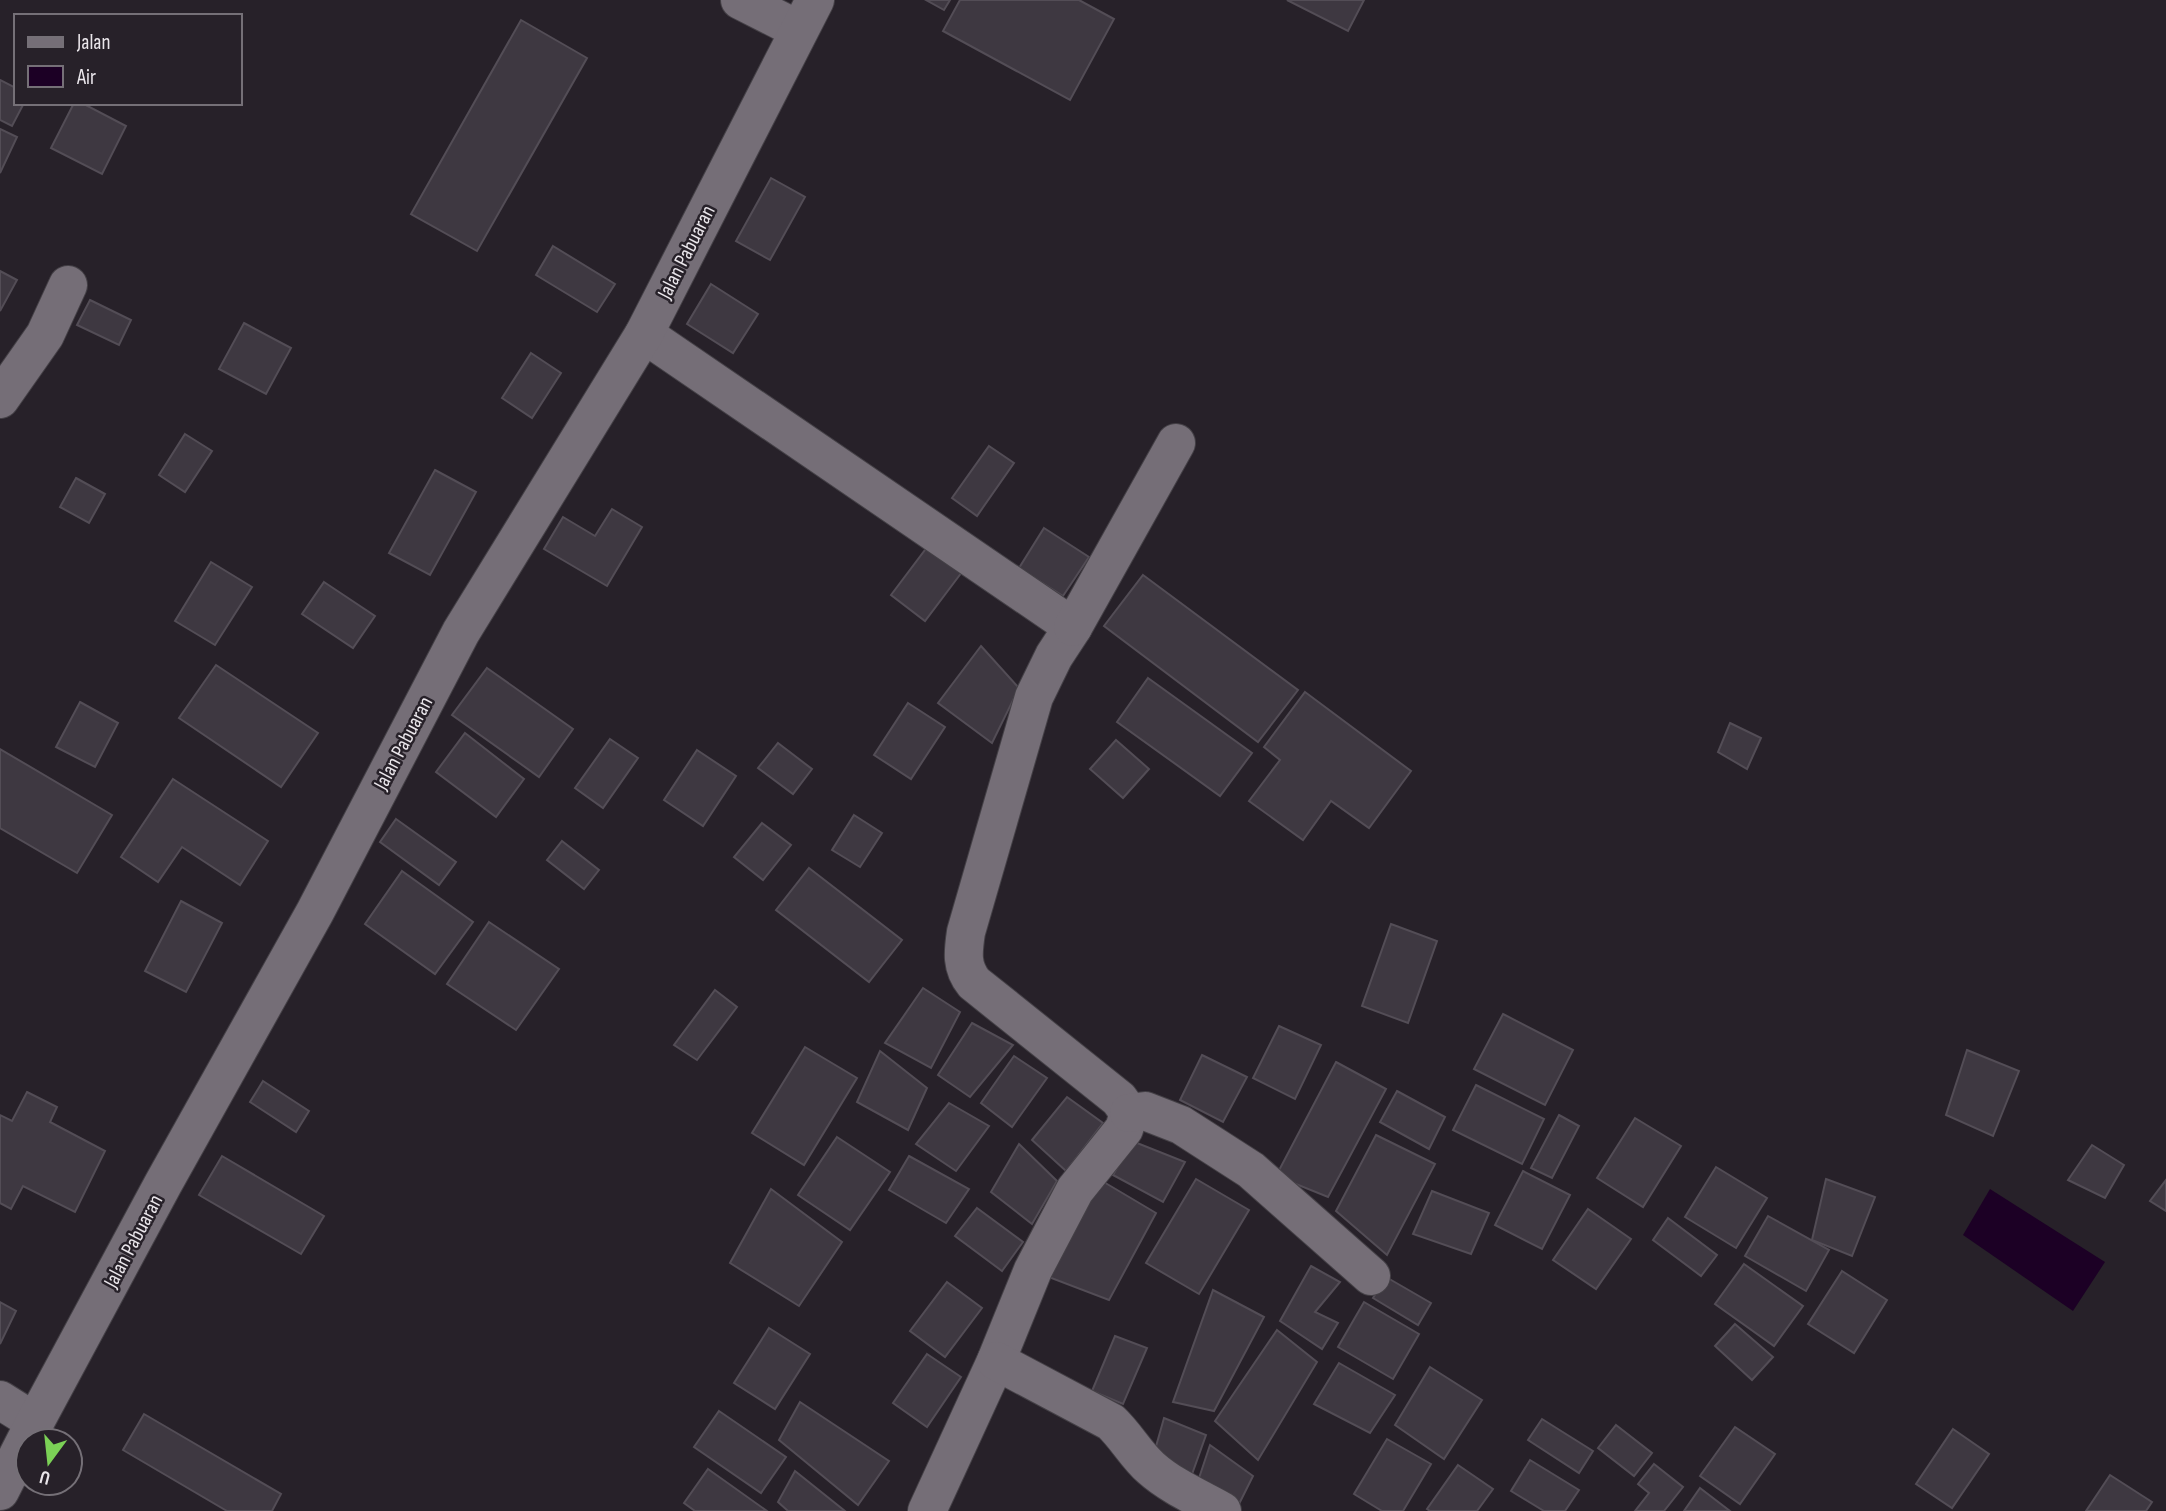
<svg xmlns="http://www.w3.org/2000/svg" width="2166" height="1511" font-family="'Sofia Sans Condensed',sans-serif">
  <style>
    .water { fill: #1c0025 }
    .building { fill: #3e3841; stroke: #534d56; stroke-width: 2 }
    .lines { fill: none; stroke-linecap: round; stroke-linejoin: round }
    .minor-casing { stroke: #444046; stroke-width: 40 }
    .minor { stroke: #756e77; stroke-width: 38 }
    .labels { text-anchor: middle; stroke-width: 5; stroke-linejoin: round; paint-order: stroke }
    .street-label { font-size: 21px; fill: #eae6eb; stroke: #272129 }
  </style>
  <rect width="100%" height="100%" fill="#272129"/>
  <path class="water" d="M1990 1189 2105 1262 2073 1311 1963 1235Z"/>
  <g class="building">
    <path d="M926 0H950L944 10Z"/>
    <path d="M960 0H1079L1114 19 1070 100 943 31Z"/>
    <path d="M1287 0H1364L1348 31Z"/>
    <path d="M521 20 587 58 477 251 411 214Z"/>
    <path d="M0 80 16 88V103H24L12 126 0 120Z"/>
    <path d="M74 103H82L126 126 102 174 51 148Z"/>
    <path d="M0 129 17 137 0 173Z"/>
    <path d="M771 178 805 197 770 260 736 241Z"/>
    <path d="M553 246 615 284 597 312 536 275Z"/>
    <path d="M0 271 17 280 0 311Z"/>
    <path d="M711 284 758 314 733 353 687 324Z"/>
    <path d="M90 300 131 320 119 345 77 325Z"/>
    <path d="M244 323 291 348 266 394 219 369Z"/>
    <path d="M531 353 561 373 532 418 502 398Z"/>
    <path d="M185 434 212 451 185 492 159 475Z"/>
    <path d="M989 446 1014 463 977 516 952 498Z"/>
    <path d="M435 470 476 492 430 575 389 553Z"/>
    <path d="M76 478 105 494 89 523 60 507Z"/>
    <path d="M612 509 642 527 607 586 544 549 563 517 595 536Z"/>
    <path d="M1044 528 1089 557 1063 596 1019 568Z"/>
    <path d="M928 546 962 572 925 621 891 595Z"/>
    <path d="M211 562 252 587 215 645 175 621Z"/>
    <path d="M1143 575 1298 690 1258 742 1104 626Z"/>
    <path d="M324 582 375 616 353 648 302 614Z"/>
    <path d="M981 646 1019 688 992 743 938 703Z"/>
    <path d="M216 665 318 733 281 787 179 718Z"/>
    <path d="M487 668 573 729 539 777 452 715Z"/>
    <path d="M1148 678 1252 753 1220 796 1117 722Z"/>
    <path d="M1305 692 1411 771 1369 828 1331 801 1303 840 1249 801 1280 760 1264 747Z"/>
    <path d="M80 702 118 723 95 767 56 747Z"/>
    <path d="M908 703 945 727 911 779 874 755Z"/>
    <path d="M1730 723 1761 738 1747 769 1718 752Z"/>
    <path d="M465 733 524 779 496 817 436 772Z"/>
    <path d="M610 739 638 758 603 808 575 788Z"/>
    <path d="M1116 740 1149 769 1123 798 1090 769Z"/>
    <path d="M778 743 812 769 793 794 758 768Z"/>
    <path d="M0 749 112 815 77 873 0 828Z"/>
    <path d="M697 750 736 776 703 826 664 800Z"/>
    <path d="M173 779 268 841 240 885 182 847 158 882 121 857Z"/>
    <path d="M854 815 882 833 860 867 832 850Z"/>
    <path d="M396 819 456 862 439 885 380 842Z"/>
    <path d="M762 823 791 845 763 880 734 857Z"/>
    <path d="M562 841 599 870 584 889 547 860Z"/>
    <path d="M809 868 902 940 869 982 776 910Z"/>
    <path d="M402 871 473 922 435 974 365 924Z"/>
    <path d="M181 901 222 923 186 992 145 971Z"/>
    <path d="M489 922 559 969 516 1030 447 984Z"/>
    <path d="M1391 924 1437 941 1408 1023 1362 1006Z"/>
    <path d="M923 988 960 1012 931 1068 885 1043Z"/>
    <path d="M715 990 737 1007 697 1060 674 1045Z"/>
    <path d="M1503 1014 1573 1050 1545 1105 1474 1069Z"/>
    <path d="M972 1023 1013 1045 970 1097 938 1075Z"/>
    <path d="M1279 1026 1321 1045 1295 1099 1253 1078Z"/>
    <path d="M805 1047 857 1078 804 1165 752 1133Z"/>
    <path d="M1967 1050 2019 1071 1993 1136 1946 1115Z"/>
    <path d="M880 1051 927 1088 908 1130 857 1102Z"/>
    <path d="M1202 1055 1247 1077 1223 1122 1180 1100Z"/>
    <path d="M1014 1056 1047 1078 1012 1127 981 1103Z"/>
    <path d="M1336 1062 1386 1089 1328 1197 1276 1176Z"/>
    <path d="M263 1081 309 1111 296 1132 250 1102Z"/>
    <path d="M1476 1085 1544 1119 1522 1164 1453 1130Z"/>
    <path d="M1397 1091 1445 1117 1429 1149 1380 1122Z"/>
    <path d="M27 1092 57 1107 50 1122 105 1151 75 1212 23 1186 11 1209 0 1203V1115L12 1121Z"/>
    <path d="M1067 1097 1103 1123 1066 1171 1032 1140Z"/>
    <path d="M949 1103 989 1126 956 1171 916 1144Z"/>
    <path d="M1559 1115 1579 1126 1552 1178 1531 1168Z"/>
    <path d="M1635 1118 1681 1146 1643 1207 1597 1178Z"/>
    <path d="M1376 1135 1435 1164 1387 1255 1336 1211Z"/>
    <path d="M837 1137 890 1172 850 1230 798 1195Z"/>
    <path d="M1132 1141 1185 1162 1163 1202 1113 1175Z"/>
    <path d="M1019 1144 1057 1181 1032 1224 991 1192Z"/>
    <path d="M2092 1145 2124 1165 2105 1198 2068 1180Z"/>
    <path d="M222 1156 324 1216 301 1254 199 1195Z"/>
    <path d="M909 1156 969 1189 946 1223 889 1190Z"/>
    <path d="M1716 1167 1767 1198 1736 1248 1685 1217Z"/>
    <path d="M1523 1171 1570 1195 1542 1249 1495 1225Z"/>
    <path d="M1097 1178 1156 1213 1109 1300 1046 1276Z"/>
    <path d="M1196 1179 1249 1210 1199 1294 1146 1263Z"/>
    <path d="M1826 1179 1875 1197 1852 1256 1812 1240Z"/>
    <path d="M2166 1180V1211L2150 1201Z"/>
    <path d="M771 1189 842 1242 799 1306 730 1263Z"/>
    <path d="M1432 1191 1489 1213 1471 1254 1413 1234Z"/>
    <path d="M977 1208 1023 1242 1002 1271 955 1236Z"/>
    <path d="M1588 1209 1631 1239 1596 1289 1553 1260Z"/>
    <path d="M1768 1216 1829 1250 1806 1291 1745 1256Z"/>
    <path d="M1668 1218 1717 1255 1701 1276 1653 1240Z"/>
    <path d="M1744 1264 1803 1306 1774 1346 1715 1304Z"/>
    <path d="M1311 1266 1340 1282 1315 1312 1338 1323 1322 1349 1280 1321Z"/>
    <path d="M1842 1271 1887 1300 1854 1353 1808 1324Z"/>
    <path d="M1386 1277 1431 1303 1418 1325 1373 1298Z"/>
    <path d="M947 1282 982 1308 945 1357 910 1331Z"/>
    <path d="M1213 1290 1264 1317 1214 1411 1173 1402Z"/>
    <path d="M0 1302 16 1311 0 1344Z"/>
    <path d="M1364 1302 1419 1334 1393 1379 1338 1347Z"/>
    <path d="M1735 1324 1773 1357 1752 1380 1715 1346Z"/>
    <path d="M769 1328 810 1354 775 1409 734 1383Z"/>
    <path d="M1277 1330 1317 1362 1258 1460 1215 1421Z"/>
    <path d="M1115 1336 1147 1348 1123 1404 1092 1391Z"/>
    <path d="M927 1354 961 1377 927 1427 893 1403Z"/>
    <path d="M1339 1363 1395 1395 1370 1433 1314 1404Z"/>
    <path d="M1430 1367 1482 1400 1444 1459 1395 1425Z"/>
    <path d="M800 1402 889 1461 858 1505 779 1440Z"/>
    <path d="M719 1411 786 1457 761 1493 694 1447Z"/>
    <path d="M144 1414 281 1494 272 1511H227L123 1450Z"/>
    <path d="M1164 1418 1206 1435 1191 1477 1153 1457Z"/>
    <path d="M1542 1419 1593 1451 1579 1473 1528 1440Z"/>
    <path d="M1616 1425 1652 1453 1634 1476 1598 1448Z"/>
    <path d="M1735 1427 1775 1454 1740 1504 1700 1476Z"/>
    <path d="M1953 1429 1989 1454 1952 1508 1916 1484Z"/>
    <path d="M1387 1439 1431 1464 1403 1511H1382L1354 1494Z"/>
    <path d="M1210 1445 1253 1476 1236 1510 1197 1484Z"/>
    <path d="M1530 1460 1579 1490 1565 1511H1544L1511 1491Z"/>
    <path d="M1654 1464 1683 1487 1664 1511H1635L1649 1493 1638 1484Z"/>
    <path d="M1458 1465 1493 1489 1477 1511H1430L1427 1509Z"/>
    <path d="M708 1469 767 1511H695L684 1503Z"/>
    <path d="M795 1471 845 1511H788L778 1502Z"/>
    <path d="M2110 1475 2152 1502 2146 1511H2086Z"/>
    <path d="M1700 1488 1730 1511H1684Z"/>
  </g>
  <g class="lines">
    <g class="minor-casing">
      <g id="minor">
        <path d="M740 0 799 30"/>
        <path d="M644 334 1073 627 1054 656 1034 697 966 932C963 952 961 967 974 983L1119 1099 1129 1113 1124 1129 1075 1190 1033 1270 996 1361 927 1511"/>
        <path d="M0 399 45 335 68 285"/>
        <path d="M1073 627 1176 443"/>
        <path d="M1129 1113 1145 1111 1181 1125 1251 1170 1371 1276"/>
        <path d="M996 1361 1111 1422C1126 1436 1136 1455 1151 1468 1171 1486 1199 1498 1222 1511"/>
        <path d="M0 1400 35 1422"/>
        <path d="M0 1491 35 1422 163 1184 315 912 461 632 644 334 815 0"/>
      </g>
    </g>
    <use href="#minor" class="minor"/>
  </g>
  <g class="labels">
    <g class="street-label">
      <text transform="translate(686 252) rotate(-63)" y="7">Jalan Pabuaran</text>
      <text transform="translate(403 743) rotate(-62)" y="7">Jalan Pabuaran</text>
      <text transform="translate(133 1241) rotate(-62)" y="7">Jalan Pabuaran</text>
    </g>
  </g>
  <rect x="14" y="14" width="228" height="91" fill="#272129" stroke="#757077" stroke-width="2"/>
  <rect x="28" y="37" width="35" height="10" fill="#756e77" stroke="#757077" stroke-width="2"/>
  <text x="77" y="49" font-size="21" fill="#eae6eb">Jalan</text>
  <rect x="28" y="66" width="35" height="21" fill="#1c0025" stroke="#757077" stroke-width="2"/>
  <text x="77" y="84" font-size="21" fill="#eae6eb">Air</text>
  <g transform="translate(49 1462) rotate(195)"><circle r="33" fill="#272129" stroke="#757077" stroke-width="2"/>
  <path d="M0-5L12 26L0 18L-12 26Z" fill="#7bd156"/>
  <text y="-10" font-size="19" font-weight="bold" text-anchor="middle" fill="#eae6eb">U</text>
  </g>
</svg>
